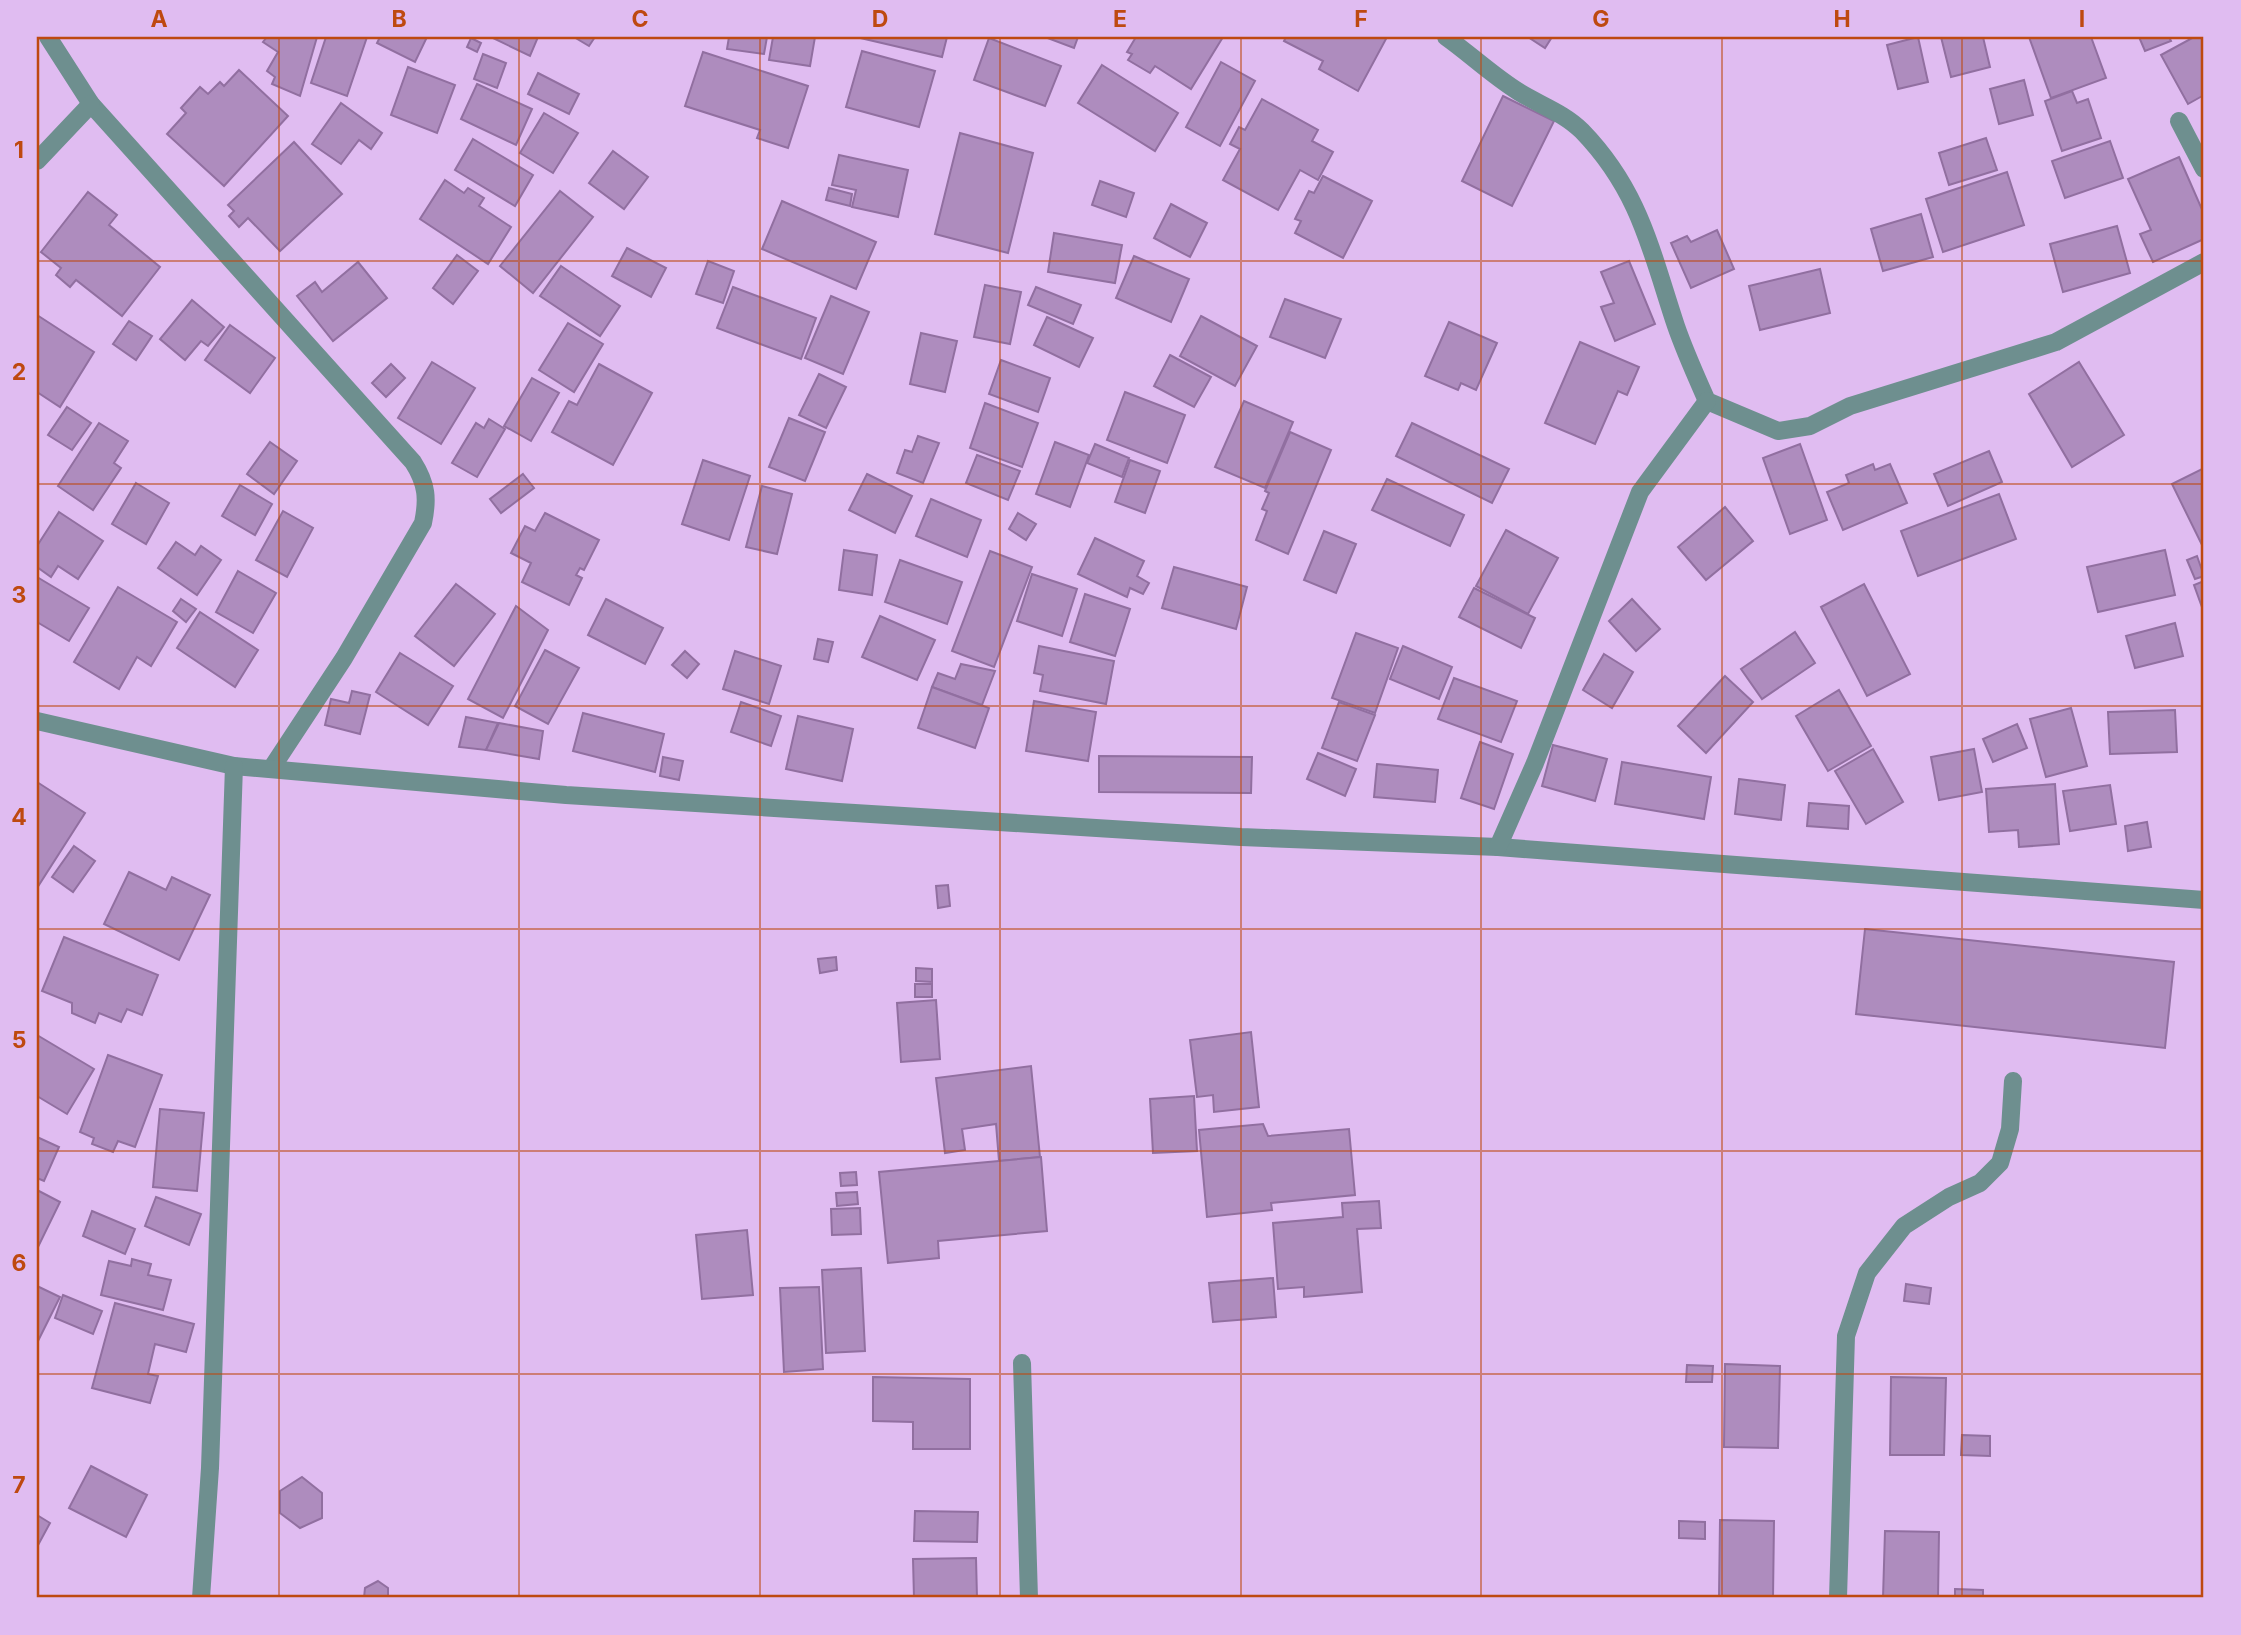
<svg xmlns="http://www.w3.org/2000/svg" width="2241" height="1635" font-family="Inter,sans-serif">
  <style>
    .building { fill: #ae8cbe; stroke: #916fa0; stroke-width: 2 }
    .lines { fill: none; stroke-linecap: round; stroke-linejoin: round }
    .minor { stroke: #6e8f8f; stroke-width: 18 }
    .grid { fill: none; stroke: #be4910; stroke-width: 2; stroke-opacity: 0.55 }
    .neatline { fill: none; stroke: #be4910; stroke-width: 2.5 }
    .grid-label { font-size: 23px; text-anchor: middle; font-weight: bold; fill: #be4910 }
  </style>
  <rect width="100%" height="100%" fill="#e0bcf1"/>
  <g class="building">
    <path d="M267 37H317L300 96 272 84 275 77 267 71 278 52 263 42Z"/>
    <path d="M326 37H367L347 96 311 83Z"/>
    <path d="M380 37H427L415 62 377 43Z"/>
    <path d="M491 37H538L530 56Z"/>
    <path d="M574 37H595L589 46Z"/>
    <path d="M729 37H767L764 54 727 49Z"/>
    <path d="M773 37H815L810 66 769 60Z"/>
    <path d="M856 37H947L942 57Z"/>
    <path d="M1045 37H1078L1074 48Z"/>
    <path d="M1136 37H1223L1191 89 1155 66 1150 73 1128 60 1132 54 1127 52Z"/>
    <path d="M1286 37H1387L1358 91 1319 69 1323 61 1284 41Z"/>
    <path d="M1528 37H1552L1545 48Z"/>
    <path d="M1918 37 1928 82 1898 89 1887 45Z"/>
    <path d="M1941 37H1983L1990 67 1951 77Z"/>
    <path d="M2029 37H2091L2106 78 2051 98Z"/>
    <path d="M2139 37H2169L2171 41 2145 51Z"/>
    <path d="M2194 37H2204V95L2188 104 2161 55Z"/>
    <path d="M471 38 481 43 477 52 467 47Z"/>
    <path d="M989 38 1061 66 1045 106 974 80Z"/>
    <path d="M862 51 935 71 919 127 846 107Z"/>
    <path d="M703 52 808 86 788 148 757 138 760 130 685 106Z"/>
    <path d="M483 54 506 63 497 88 474 79Z"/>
    <path d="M1221 62 1255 81 1220 146 1186 127Z"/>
    <path d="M1102 65 1178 113 1155 151 1078 103Z"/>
    <path d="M408 67 455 85 437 133 391 115Z"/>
    <path d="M239 70 288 116 224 186 167 134 186 113 181 108 200 87 208 94 220 82 224 86Z"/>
    <path d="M538 73 579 94 569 114 528 94Z"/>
    <path d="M2024 80 2033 115 1999 124 1990 89Z"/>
    <path d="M477 84 532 109 516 145 461 119Z"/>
    <path d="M2072 91 2077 103 2088 99 2101 138 2062 151 2045 101Z"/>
    <path d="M1503 96 1554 121 1512 206 1462 181Z"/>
    <path d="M1262 99 1318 130 1312 141 1333 152 1318 180 1300 170 1278 210 1223 180 1240 149 1230 144 1239 127 1245 130Z"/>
    <path d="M341 103 382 133 371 149 359 140 341 164 312 144Z"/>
    <path d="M544 113 578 133 553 173 520 153Z"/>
    <path d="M960 133 1033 153 1008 253 935 234Z"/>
    <path d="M1986 138 1997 170 1949 185 1939 153Z"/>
    <path d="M473 139 533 175 515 206 455 170Z"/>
    <path d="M2110 141 2123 178 2065 198 2052 161Z"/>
    <path d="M294 142 342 194 280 251 248 218 239 227 229 216 234 211 228 205Z"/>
    <path d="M613 151 648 177 624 209 589 183Z"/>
    <path d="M839 155 908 170 898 217 852 207 856 190 832 185Z"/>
    <path d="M2179 157 2204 214V239L2153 262 2140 234 2151 230 2128 179Z"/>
    <path d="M2007 172 2024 225 1943 252 1926 199Z"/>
    <path d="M1323 176 1372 201 1343 258 1295 233 1301 221 1295 219 1309 191 1314 193Z"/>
    <path d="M445 180 464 193 468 188 484 198 479 206 511 227 488 264 420 219Z"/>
    <path d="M1100 181 1134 193 1126 217 1092 205Z"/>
    <path d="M829 188 852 194 850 206 826 200Z"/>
    <path d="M560 191 593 217 533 293 500 266Z"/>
    <path d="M88 192 117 215 109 225 160 267 122 316 76 280 70 287 56 275 61 268 41 252Z"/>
    <path d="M782 201 876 242 856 289 762 249Z"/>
    <path d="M1171 204 1207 223 1190 257 1154 238Z"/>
    <path d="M1921 214 1933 257 1883 271 1871 229Z"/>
    <path d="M2117 226 2130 273 2063 292 2050 244Z"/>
    <path d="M1717 230 1734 269 1691 288 1671 243 1687 236 1691 242Z"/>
    <path d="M1054 233 1122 245 1115 283 1048 272Z"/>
    <path d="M627 248 666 268 651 297 612 276Z"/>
    <path d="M457 255 478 271 453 304 433 288Z"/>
    <path d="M1134 256 1189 279 1171 322 1116 298Z"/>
    <path d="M708 261 734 271 723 303 696 294Z"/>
    <path d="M1629 261 1655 324 1615 341 1601 307 1614 303 1601 272Z"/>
    <path d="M358 262 387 298 333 341 297 296 315 282 322 292Z"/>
    <path d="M561 266 620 306 600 336 540 296Z"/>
    <path d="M1820 269 1830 313 1760 330 1749 286Z"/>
    <path d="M985 285 1021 292 1010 344 974 337Z"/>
    <path d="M733 287 816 318 801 359 717 328Z"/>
    <path d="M1036 287 1081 305 1073 324 1028 305Z"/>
    <path d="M831 296 869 312 843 374 805 358Z"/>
    <path d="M1285 299 1341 319 1325 358 1270 337Z"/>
    <path d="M192 300 224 327 208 346 201 341 185 360 160 339Z"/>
    <path d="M37 315 94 352 60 407 37 392Z"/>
    <path d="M1201 316 1257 346 1235 386 1180 356Z"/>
    <path d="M1047 317 1093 338 1079 367 1034 345Z"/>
    <path d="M129 321 152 336 136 360 113 344Z"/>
    <path d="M1449 322 1497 343 1476 390 1461 383 1458 390 1425 376Z"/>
    <path d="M568 323 603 344 574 392 539 370Z"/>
    <path d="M230 325 275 358 250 393 205 360Z"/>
    <path d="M921 333 957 341 945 392 910 384Z"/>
    <path d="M1580 342 1639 367 1627 395 1618 391 1595 444 1545 423Z"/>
    <path d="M1170 355 1211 377 1194 407 1154 386Z"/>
    <path d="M1001 360 1050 378 1038 412 989 394Z"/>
    <path d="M432 362 475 388 441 444 398 418Z"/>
    <path d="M2079 362 2124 435 2072 467 2029 394Z"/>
    <path d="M391 364 405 378 386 397 372 383Z"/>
    <path d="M599 364 652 393 613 465 552 432 569 401 577 405Z"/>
    <path d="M819 374 846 387 826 428 799 415Z"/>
    <path d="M532 378 559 393 531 441 504 426Z"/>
    <path d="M1125 392 1185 415 1167 463 1107 440Z"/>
    <path d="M1244 401 1293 422 1265 488 1215 467Z"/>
    <path d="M985 403 1038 423 1022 467 970 448Z"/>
    <path d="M67 407 91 423 72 450 48 435Z"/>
    <path d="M789 418 825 432 805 481 769 467Z"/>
    <path d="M489 419 505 429 477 477 452 463 476 423 484 428Z"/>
    <path d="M99 423 128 441 114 463 121 468 93 510 58 486Z"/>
    <path d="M1412 423 1509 469 1492 503 1396 456Z"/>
    <path d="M1290 432 1331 450 1288 554 1256 540 1267 511 1262 509 1269 493 1265 491Z"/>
    <path d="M918 436 939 443 923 483 897 473 905 450 912 452Z"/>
    <path d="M270 442 297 461 274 494 247 474Z"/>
    <path d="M1055 442 1089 455 1070 507 1036 494Z"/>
    <path d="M1095 444 1129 458 1122 477 1087 463Z"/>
    <path d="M1800 444 1827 520 1790 534 1763 458Z"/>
    <path d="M1989 451 2002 482 1948 506 1934 474Z"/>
    <path d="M977 455 1020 471 1008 500 966 483Z"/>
    <path d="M703 460 750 476 729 540 682 524Z"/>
    <path d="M1130 460 1160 471 1145 513 1115 502Z"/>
    <path d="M1873 464 1875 470 1890 464 1907 503 1843 530 1827 492 1849 483 1846 475Z"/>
    <path d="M2204 468V549L2172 484Z"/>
    <path d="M523 474 534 488 501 513 490 499Z"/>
    <path d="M867 474 912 496 895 533 849 510Z"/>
    <path d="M1387 479 1464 515 1450 546 1372 510Z"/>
    <path d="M136 483 169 503 146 544 112 524Z"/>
    <path d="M240 485 272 504 255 535 222 516Z"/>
    <path d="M762 486 792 494 777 554 746 547Z"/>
    <path d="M1999 494 2016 539 1918 576 1901 531Z"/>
    <path d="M931 499 981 520 967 557 916 536Z"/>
    <path d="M1725 507 1753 541 1706 580 1678 547Z"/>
    <path d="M283 511 313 528 287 577 256 560Z"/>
    <path d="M59 512 103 541 78 579 58 566 51 577 37 567V546Z"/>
    <path d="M545 513 599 540 584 570 580 568 576 575 582 578 569 605 522 582 531 563 511 553 525 526 535 531Z"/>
    <path d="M1018 513 1036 524 1026 540 1009 529Z"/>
    <path d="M1506 530 1558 558 1528 614 1476 586Z"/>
    <path d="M1324 531 1356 544 1336 593 1304 580Z"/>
    <path d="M1095 538 1144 561 1137 576 1149 583 1143 594 1130 588 1127 597 1078 574Z"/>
    <path d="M176 542 195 555 201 546 221 560 197 595 158 568Z"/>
    <path d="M844 550 877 555 872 595 839 590Z"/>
    <path d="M2165 550 2175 595 2098 612 2087 567Z"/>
    <path d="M990 551 1032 567 994 667 952 651Z"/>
    <path d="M2197 556 2204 576 2195 579 2187 560Z"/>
    <path d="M900 560 962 582 947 624 885 602Z"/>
    <path d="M1174 567 1247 587 1236 629 1162 608Z"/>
    <path d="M238 571 276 593 253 633 216 612Z"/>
    <path d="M1032 574 1077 589 1062 636 1017 621Z"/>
    <path d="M37 577 89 608 69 641 37 622Z"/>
    <path d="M2204 581V609L2203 610 2194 585Z"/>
    <path d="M456 584 495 614 454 666 415 636Z"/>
    <path d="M1864 584 1910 674 1867 696 1821 607Z"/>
    <path d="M118 587 177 622 151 666 137 657 119 689 74 662Z"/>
    <path d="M1474 588 1535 618 1521 648 1459 617Z"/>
    <path d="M1085 594 1130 609 1115 656 1070 642Z"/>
    <path d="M181 599 196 609 186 622 173 611Z"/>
    <path d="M606 599 663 628 645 664 588 635Z"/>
    <path d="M1632 599 1660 629 1636 651 1609 621Z"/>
    <path d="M516 606 548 630 503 718 468 699Z"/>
    <path d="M200 612 258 650 235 687 177 648Z"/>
    <path d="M880 616 935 640 917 680 862 657Z"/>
    <path d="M2175 623 2183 656 2135 668 2126 636Z"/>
    <path d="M1795 632 1815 663 1762 699 1741 669Z"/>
    <path d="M1356 633 1398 648 1375 713 1332 698Z"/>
    <path d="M818 639 833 642 828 662 814 659Z"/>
    <path d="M1039 646 1114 661 1106 704 1040 691 1043 675 1034 673Z"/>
    <path d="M1403 646 1452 667 1439 699 1390 679Z"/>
    <path d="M545 650 579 668 548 724 515 706Z"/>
    <path d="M685 651 699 664 687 678 672 665Z"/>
    <path d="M735 651 781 666 769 704 723 689Z"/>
    <path d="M400 653 453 686 428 725 376 692Z"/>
    <path d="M1604 654 1633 672 1612 708 1583 690Z"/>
    <path d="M961 664 995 671 982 705 932 687 938 673 955 679Z"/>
    <path d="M1725 676 1753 702 1706 753 1678 726Z"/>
    <path d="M1454 678 1517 701 1501 742 1438 719Z"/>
    <path d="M932 687 989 708 975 748 918 728Z"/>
    <path d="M1839 690 1871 746 1828 771 1796 716Z"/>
    <path d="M352 691 370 695 360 734 325 725 331 699 349 703Z"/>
    <path d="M1034 701 1096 712 1088 761 1026 751Z"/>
    <path d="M741 702 781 716 771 746 731 732Z"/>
    <path d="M1339 702 1375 715 1357 761 1322 748Z"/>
    <path d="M2071 708 2087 766 2046 777 2030 719Z"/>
    <path d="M2175 710 2177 752 2110 754 2108 712Z"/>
    <path d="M583 713 664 734 655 772 573 751Z"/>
    <path d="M798 716 853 729 842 781 786 769Z"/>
    <path d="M466 717 498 723 486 750 459 747Z"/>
    <path d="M499 723 543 731 539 759 486 750Z"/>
    <path d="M2017 724 2027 748 1993 762 1983 739Z"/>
    <path d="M1480 742 1513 754 1494 809 1461 798Z"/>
    <path d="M1553 745 1607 759 1595 801 1542 786Z"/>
    <path d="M1873 749 1903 802 1866 824 1835 771Z"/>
    <path d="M1974 749 1982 792 1939 800 1931 757Z"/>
    <path d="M1318 753 1356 769 1345 796 1307 779Z"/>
    <path d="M1099 756 1252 757 1251 793 1099 792Z"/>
    <path d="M663 757 683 761 679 780 660 776Z"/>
    <path d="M1622 762 1711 777 1704 819 1615 804Z"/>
    <path d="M1377 764 1438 770 1435 802 1374 797Z"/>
    <path d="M1739 779 1785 785 1781 820 1735 814Z"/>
    <path d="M37 782 85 813 37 888Z"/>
    <path d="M2055 784 2059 844 2019 847 2018 830 1989 832 1986 789Z"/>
    <path d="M2110 785 2116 824 2070 831 2063 791Z"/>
    <path d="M1809 803 1849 806 1848 829 1807 826Z"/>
    <path d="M2147 822 2151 847 2128 851 2125 826Z"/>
    <path d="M74 846 95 861 73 892 52 877Z"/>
    <path d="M129 872 166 890 172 877 210 895 179 960 104 924Z"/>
    <path d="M948 885 950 906 938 908 936 886Z"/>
    <path d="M1865 929 2174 962 2165 1048 1856 1014Z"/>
    <path d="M64 937 158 975 142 1015 127 1009 121 1022 99 1013 95 1023 72 1013V1003L42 991Z"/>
    <path d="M836 957 837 970 820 973 818 959Z"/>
    <path d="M916 968 932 969V982L916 981Z"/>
    <rect x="915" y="984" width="17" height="13"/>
    <path d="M936 1000 940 1059 901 1062 897 1003Z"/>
    <path d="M1251 1032 1259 1107 1214 1112 1213 1095 1197 1097 1190 1040Z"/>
    <path d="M37 1035 94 1069 67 1114 37 1096Z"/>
    <path d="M108 1055 162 1075 135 1147 118 1141 113 1152 92 1144 94 1138 80 1132Z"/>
    <path d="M1031 1066 1040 1157 999 1161 996 1124 962 1129 965 1150 945 1153 936 1078Z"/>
    <path d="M1194 1096 1197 1151 1153 1153 1150 1099Z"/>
    <path d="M160 1109 204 1113 197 1191 153 1187Z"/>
    <path d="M1263 1124 1268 1136 1349 1129 1355 1195 1271 1203 1272 1210 1207 1217 1199 1130Z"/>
    <path d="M37 1137 59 1147 44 1181 37 1178Z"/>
    <path d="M1041 1157 1047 1231 938 1241 939 1258 888 1263 879 1172Z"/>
    <path d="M856 1172 857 1185 841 1186 840 1173Z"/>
    <path d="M37 1190 60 1202 37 1249Z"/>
    <path d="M857 1192 858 1204 837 1206 836 1193Z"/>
    <path d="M156 1197 201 1214 189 1245 145 1226Z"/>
    <path d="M1379 1201 1381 1228 1357 1229 1362 1292 1304 1297V1287L1278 1289 1273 1223 1343 1217 1342 1203Z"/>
    <path d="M860 1208 861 1234 832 1235 831 1209Z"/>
    <path d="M92 1211 135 1229 125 1254 83 1236Z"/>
    <path d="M747 1230 753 1295 702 1299 696 1235Z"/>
    <path d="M132 1259 151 1264 148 1275 171 1280 163 1310 101 1295 109 1261 131 1266Z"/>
    <path d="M861 1268 865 1351 826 1353 822 1270Z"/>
    <path d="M1273 1278 1276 1317 1213 1322 1209 1283Z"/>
    <path d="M1906 1284 1931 1288 1929 1304 1904 1301Z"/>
    <path d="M37 1286 60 1297 37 1343Z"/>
    <path d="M819 1287 823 1369 784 1372 780 1288Z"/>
    <path d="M63 1295 102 1311 93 1334 55 1318Z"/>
    <path d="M115 1303 194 1324 186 1352 155 1344 148 1374 158 1376 150 1403 92 1388Z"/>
    <path d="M1725 1364 1780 1366 1778 1448 1724 1447Z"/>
    <path d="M1687 1365 1713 1366 1712 1382H1686Z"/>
    <path d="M873 1377 970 1379V1449H913V1422L873 1421Z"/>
    <path d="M1891 1377 1946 1378 1944 1455H1890Z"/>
    <path d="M1962 1435 1990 1436V1456L1961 1455Z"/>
    <path d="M91 1466 147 1495 126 1537 69 1508Z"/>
    <path d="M302 1477 322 1493V1518L300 1528 280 1513V1491Z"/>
    <path d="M915 1511 978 1512 977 1542 914 1541Z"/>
    <path d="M37 1515 50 1523 37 1547Z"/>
    <path d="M1720 1520 1774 1521 1773 1598H1719Z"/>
    <path d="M1679 1521 1705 1522V1539L1679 1538Z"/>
    <path d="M1885 1531 1939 1532 1938 1598H1883Z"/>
    <path d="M976 1558 977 1598H914L913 1559Z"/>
    <path d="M378 1581 388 1588V1598H364L365 1588Z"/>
    <path d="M1955 1589 1983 1590V1598H1955Z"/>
  </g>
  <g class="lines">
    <g class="minor">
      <path d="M48 37 91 104 413 462C427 484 428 499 423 523L344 658 271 769"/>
      <path d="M1446 37C1470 54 1493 76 1519 92 1540 105 1564 113 1582 131 1640 191 1651 251 1676 326 1685 352 1696 376 1707 401L1778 431 1810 426 1850 406 2056 342 2204 262"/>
      <path d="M2179 121 2204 169"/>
      <path d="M37 161 91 104"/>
      <path d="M37 721 234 766 566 795 1241 837 1498 847 2204 900"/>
      <path d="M1498 847 1535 763 1640 492 1707 401"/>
      <path d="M1022 1363 1029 1598"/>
      <path d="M201 1598 210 1468 234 766"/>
      <path d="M1838 1598 1846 1336 1867 1273 1904 1226 1949 1197 1980 1183 2000 1163 2010 1129 2013 1081"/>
    </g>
  </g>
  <path class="grid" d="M279 37V1598M519 37V1598M760 37V1598M1000 37V1598M1241 37V1598M1481 37V1598M1722 37V1598M1962 37V1598M37 261H2204M37 484H2204M37 706H2204M37 929H2204M37 1151H2204M37 1374H2204"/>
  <rect width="2241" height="1635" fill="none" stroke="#e0bcf1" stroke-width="77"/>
  <rect x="38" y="38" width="2164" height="1558" class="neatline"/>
  <g class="grid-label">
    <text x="159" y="27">A</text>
    <text x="399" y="27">B</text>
    <text x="640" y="27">C</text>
    <text x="880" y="27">D</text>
    <text x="1120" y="27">E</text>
    <text x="1361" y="27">F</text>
    <text x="1601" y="27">G</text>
    <text x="1842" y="27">H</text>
    <text x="2082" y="27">I</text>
    <text x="19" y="158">1</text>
    <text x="19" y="380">2</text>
    <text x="19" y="603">3</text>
    <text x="19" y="825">4</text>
    <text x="19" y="1048">5</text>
    <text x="19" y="1271">6</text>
    <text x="19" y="1493">7</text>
  </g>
</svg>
